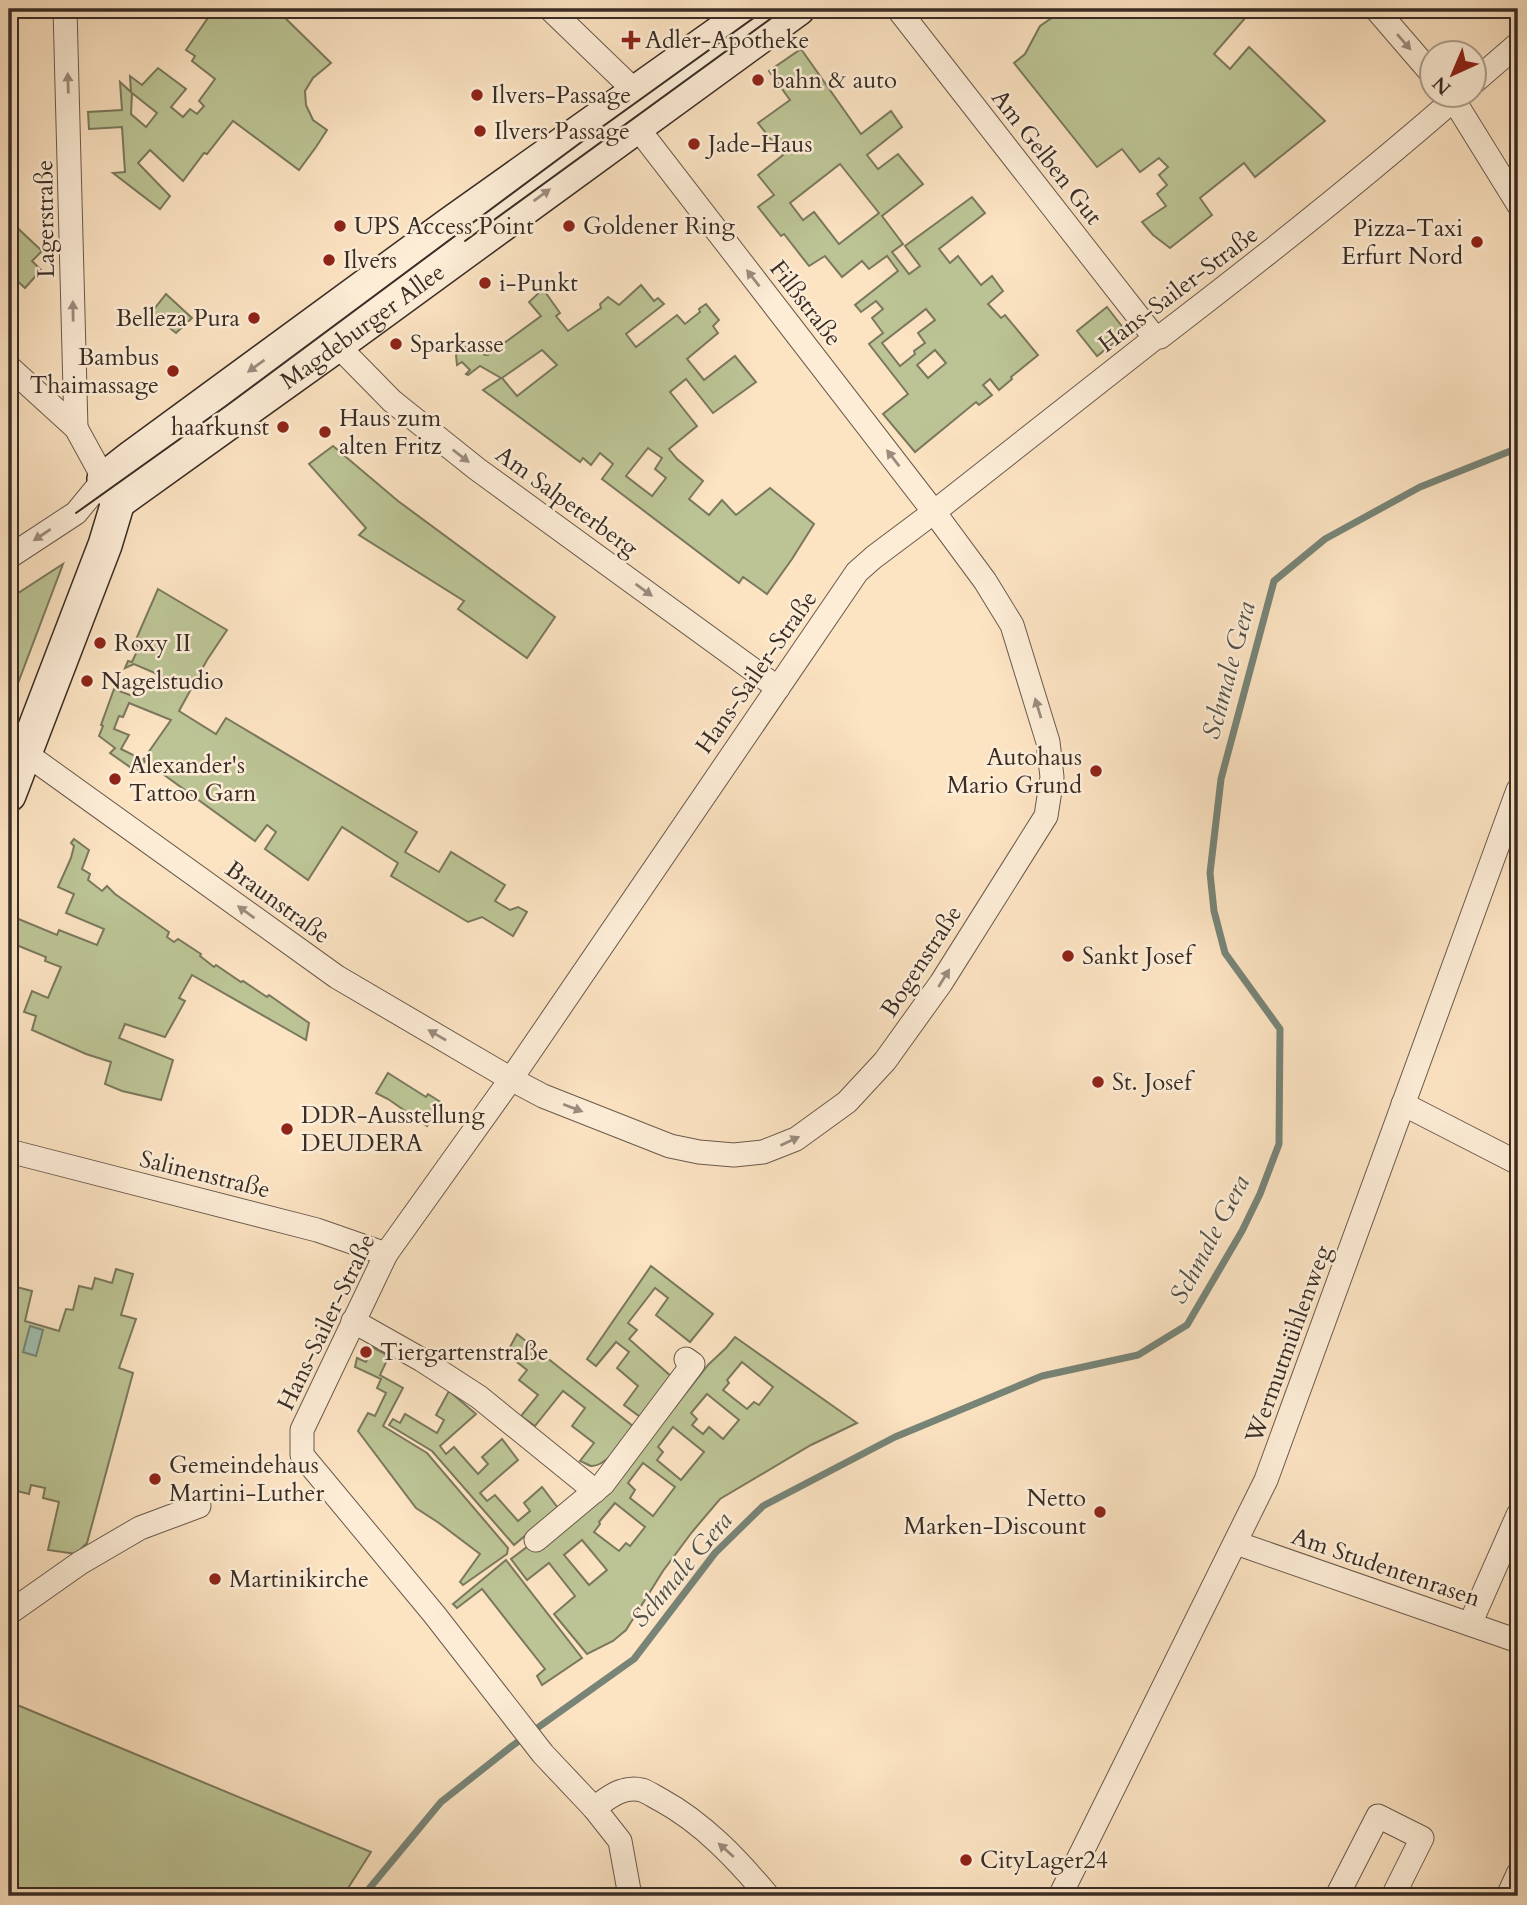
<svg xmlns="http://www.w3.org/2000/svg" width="1527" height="1905" font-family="Cardo,serif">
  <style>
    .green { fill: #bcc495; stroke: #7a785d; stroke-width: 2; fill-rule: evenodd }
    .water { fill: #a0bfae; stroke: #778477; stroke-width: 2 }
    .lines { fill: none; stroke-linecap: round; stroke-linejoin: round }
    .stream { stroke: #778477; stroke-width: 7 }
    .street-casing { stroke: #6a5a4c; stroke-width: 25 }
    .secondary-casing { stroke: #392c25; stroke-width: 36 }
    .street { stroke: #fdedd7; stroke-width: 23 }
    .secondary { stroke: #fdedd7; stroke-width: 33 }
    .tram { stroke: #392c25; stroke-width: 2 }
    .oneway { fill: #9b8c7e }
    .poi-dot { fill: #8f2418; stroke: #fdedd7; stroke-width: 2.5 }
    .labels { text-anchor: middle; stroke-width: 5; stroke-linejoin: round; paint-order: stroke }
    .poi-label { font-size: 24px; fill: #392c25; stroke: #fdedd7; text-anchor: start }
    .street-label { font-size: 24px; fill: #392c25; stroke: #fdedd7 }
    .water-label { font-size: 26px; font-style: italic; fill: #535147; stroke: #fdedd7 }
  </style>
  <rect width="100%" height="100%" fill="#fce3c2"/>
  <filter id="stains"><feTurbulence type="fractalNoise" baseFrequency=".00286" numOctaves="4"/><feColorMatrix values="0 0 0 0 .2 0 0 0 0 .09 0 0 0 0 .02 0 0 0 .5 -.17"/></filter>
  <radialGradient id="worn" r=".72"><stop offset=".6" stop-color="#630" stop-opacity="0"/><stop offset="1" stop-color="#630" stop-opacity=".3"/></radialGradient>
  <g class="green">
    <path d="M214 9H276L331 63 313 78 305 91 306 105 313 120 327 130 316 147 299 170 233 121 207 154 204 153 183 181 150 150 138 163 170 196 160 209 113 173 125 172 122 127 89 129 88 112 122 110 120 82 131 92 130 76 142 85 158 68 186 89 171 107 183 117 190 109 197 114 204 106 199 101 215 79 192 61 195 56 186 50ZM132 93 157 113 146 127 131 114Z"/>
    <path d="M1065 9H1238L1247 16 1214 54 1230 69 1249 47 1325 121 1255 177 1244 163 1200 198 1212 215 1170 248 1153 235 1142 222 1166 206 1157 194 1167 185 1159 175 1168 167 1159 158 1140 172 1122 149 1097 167 1014 63 1025 54 1040 26Z"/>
    <path d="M801 49 861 134 891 111 902 127 867 155 878 169 898 154 923 184 882 216 903 244 892 252 909 274 920 266 905 246 972 197 985 213 939 249 950 263 958 256 981 285 992 276 1003 291 988 304 1001 318 1005 315 1038 355 1011 377 1012 379 999 390 990 379 983 385 992 395 979 405 976 402 915 452 883 414 908 394 869 344 883 333 872 318 883 309 876 301 861 312 855 305 898 271 887 256 869 269 862 261 842 277 825 256 809 266 784 234 781 236 758 207 774 195 758 175 783 155 758 123 790 100 769 71ZM840 164 879 213 839 244 814 212 803 220 790 203ZM926 309 935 320 918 333 925 343 914 351 915 354 900 366 882 343ZM935 350 946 363 928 378 917 365Z"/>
    <path d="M9 220 42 251 32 261 41 270 25 288 14 278 17 274 9 266Z"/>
    <path d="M641 285 654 301 658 298 664 304 626 334 636 347 677 315 685 324 700 312 699 309 706 304 719 320 713 326 718 333 687 359 704 380 735 356 756 382 713 413 686 379 670 392 697 426 669 449 677 459 703 481 689 499 709 515 722 500 736 515 770 488 814 524 792 559 767 594 743 577 739 583 602 479 613 464 600 453 591 465 583 458 580 462 483 390 501 378 480 366 468 375 466 374 470 370 462 362 457 365 456 355 470 343 485 355H488L541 316 529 302 543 289 560 313 556 316 568 331 601 308 600 304 608 297 619 305ZM542 350 557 365 517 396 502 378ZM648 448 662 458 655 469 666 478 652 496 626 476Z"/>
    <path d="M166 294 192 318 176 333 151 313Z"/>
    <path d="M1107 307 1127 333 1097 356 1077 331Z"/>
    <path d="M333 446 398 501 555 617 527 658 458 609 464 601 359 535 366 528 309 464Z"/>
    <path d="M63 564 9 707V599Z"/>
    <path d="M158 589 227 630 207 660 179 711 216 734 226 718 417 832 405 852 439 872 451 852 505 885 495 901 510 910 518 907 527 912 513 936 482 917 468 922 391 876 398 863 342 827 308 880 265 849 276 832 267 825 255 841 145 761 137 772 110 753 115 748 99 736 103 726 101 725 114 689 138 698 143 685 157 690 162 676 134 664 125 668 128 661 132 662 139 647 134 644ZM129 703 171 720 143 760 121 749 129 735 114 729 119 716 123 717Z"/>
    <path d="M74 839 89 850 82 869 90 874 88 880 102 891 107 886 115 894 169 932 167 937 174 942 178 939 201 954 200 956 214 967 216 965 241 982 243 981 267 997 269 995 309 1023 306 1040 192 975 179 998 185 1001 165 1037 125 1024 119 1038 173 1060 161 1100 122 1091 105 1084 111 1062 86 1054 32 1030 36 1016 24 1012 32 991 48 998 61 967 45 961 46 957 9 942V915L57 935 59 930 97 945 104 929 66 913 74 894 58 887 71 858 74 846 71 843Z"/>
    <path d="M388 1073 426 1097 428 1094 442 1103 427 1126 388 1099 376 1093Z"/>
    <path d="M651 1266 713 1314 690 1342 656 1315 668 1298 655 1288 628 1323 637 1330 629 1339 673 1378 643 1419 624 1405 638 1386 617 1368 629 1352 616 1342 596 1366 587 1359Z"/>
    <path d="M116 1269 133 1274 121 1315 136 1319 119 1368 133 1373 87 1543 76 1554 48 1550 59 1502 43 1498 45 1488 31 1485 29 1494 9 1489V1285L32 1291 25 1321 59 1331 66 1309 73 1310 79 1286 92 1289 95 1278 112 1283Z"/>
    <path d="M517 1334 634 1427C625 1438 607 1467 591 1466 588 1465 583 1462 580 1461L594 1443 572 1426 585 1408 563 1391 535 1426 521 1416 538 1395 519 1380 527 1370 513 1359 517 1353 510 1347Z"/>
    <path d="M735 1337 857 1423 811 1445 720 1499 692 1532 663 1571 626 1630 613 1641 587 1654 554 1614 575 1596 549 1563 527 1580 511 1559 620 1477 708 1365 726 1348ZM742 1362 773 1387 759 1405 754 1402 747 1409 723 1390 729 1383 727 1380ZM707 1394 739 1420 723 1439 709 1427 703 1434 692 1425 697 1419 691 1413ZM673 1427 704 1452 681 1480 657 1460 663 1452 658 1447ZM643 1463 675 1487 653 1516 630 1498 635 1490 628 1483ZM615 1503 645 1527 630 1546 626 1543 619 1551 594 1532 600 1524 599 1522ZM582 1540 607 1570 589 1585 564 1555Z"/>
    <path d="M372 1347 389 1356 380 1375 403 1388 383 1426 427 1453 508 1548 507 1554 463 1585 460 1582 480 1554 439 1523 416 1508 358 1431 368 1413 375 1416 386 1393 377 1388 381 1379 355 1367 357 1358 366 1362Z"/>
    <path d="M449 1391 476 1414 440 1446 446 1454 454 1447 478 1474 488 1464 482 1457 502 1439 518 1460 480 1493 487 1501 495 1495 518 1521 530 1511 524 1503 542 1487 558 1508 514 1545 432 1451 389 1425 393 1419 400 1423 405 1414 437 1433 444 1420 436 1415Z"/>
    <path d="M506 1560 582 1658 542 1685 537 1676 545 1669 482 1589 457 1608 453 1604Z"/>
    <path d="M10 1702 371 1852 343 1896H9Z"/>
  </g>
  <path class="water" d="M30 1326 43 1330 36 1356 23 1352Z"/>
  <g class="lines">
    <path class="stream" d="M363 1896 441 1802 512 1746 634 1659 715 1553 763 1506 895 1437 1042 1376 1138 1355 1187 1325 1242 1231 1260 1194 1279 1144 1280 1029 1225 953 1214 911 1210 873 1221 779 1274 581 1325 539 1420 487 1518 448"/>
    <g class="street-casing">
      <g id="street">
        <path d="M65 9 76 428"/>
        <path d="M550 9 636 92"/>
        <path d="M898 9 1155 338"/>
        <path d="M1376 9 1432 74"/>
        <path d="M1474 82 1518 44"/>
        <path d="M1450 94 1518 204"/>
        <path d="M337 345 392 401 477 469 778 688"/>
        <path d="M9 367 76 428 104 479 76 513 9 557"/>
        <path d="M25 753 337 977 511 1079 543 1096 670 1146 699 1152 734 1155 763 1152 796 1139 847 1102 885 1061 941 983 1046 816 1052 777 1048 742 1012 625 985 581 934 512 636 126"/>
        <path d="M1403 1104 1518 1163"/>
        <path d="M9 1151 317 1230 386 1254"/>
        <path d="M353 1321 422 1360 479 1397 595 1491"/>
        <path d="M536 1540 603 1484 693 1364 686 1359"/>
        <path d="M1236 1543 1518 1641"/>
        <path d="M9 1613 80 1563 140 1528 199 1506"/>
        <path d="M1470 1624 1518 1515"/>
        <path d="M594 1808C608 1798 623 1785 642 1790 648 1792 655 1797 661 1800 703 1823 737 1859 768 1896"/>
        <path d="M630 1896 620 1841 594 1808 543 1754 434 1614 302 1455V1430L386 1254 511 1079 857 572 874 557 934 512 1155 338 1160 337C1262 259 1363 179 1460 94"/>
        <path d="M1060 1896 1266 1480 1518 790"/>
        <path d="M1337 1896 1378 1816 1422 1838 1393 1896"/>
        <path d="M1508 1896 1518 1874"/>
      </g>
    </g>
    <g class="secondary-casing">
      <g id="secondary">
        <path id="s1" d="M118 502 337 345 798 9"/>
        <path d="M118 502 104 479 132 457 450 224 753 9"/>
        <path d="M9 795 105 545 118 502"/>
      </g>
    </g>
    <use href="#street" class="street"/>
    <use href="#secondary" class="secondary"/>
    <g class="tram">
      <path d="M465 241 784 9"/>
      <path d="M76 513 226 406 595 132 766 9"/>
    </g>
  </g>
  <defs><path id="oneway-solid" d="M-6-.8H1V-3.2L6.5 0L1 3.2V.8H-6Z" transform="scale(1.75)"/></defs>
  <g class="oneway">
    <use href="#oneway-solid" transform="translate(1404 42) rotate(49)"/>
    <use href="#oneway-solid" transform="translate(68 83) rotate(-92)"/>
    <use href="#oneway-solid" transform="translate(542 195) rotate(-36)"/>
    <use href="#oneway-solid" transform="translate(753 278) rotate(-128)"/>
    <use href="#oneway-solid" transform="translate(73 311) rotate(-91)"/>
    <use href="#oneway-solid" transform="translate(256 366) rotate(144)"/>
    <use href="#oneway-solid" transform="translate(461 456) rotate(38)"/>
    <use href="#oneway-solid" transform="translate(893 458) rotate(-128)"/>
    <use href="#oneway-solid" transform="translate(42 535) rotate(146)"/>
    <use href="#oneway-solid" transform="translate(644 590) rotate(36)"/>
    <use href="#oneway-solid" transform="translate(1038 708) rotate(-107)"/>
    <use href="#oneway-solid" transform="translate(246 912) rotate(-144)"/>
    <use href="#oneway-solid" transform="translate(944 978) rotate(-58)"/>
    <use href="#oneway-solid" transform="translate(437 1035) rotate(-150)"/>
    <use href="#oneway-solid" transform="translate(573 1108) rotate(21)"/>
    <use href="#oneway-solid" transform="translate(790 1141) rotate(-25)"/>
    <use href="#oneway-solid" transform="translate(726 1850) rotate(-138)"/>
  </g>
  <g class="poi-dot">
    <path d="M627.5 29.5h7v7h7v7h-7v7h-7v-7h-7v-7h7z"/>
    <circle cx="758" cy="80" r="7"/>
    <circle cx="477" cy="95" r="7"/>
    <circle cx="480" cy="131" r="7"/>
    <circle cx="694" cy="144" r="7"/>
    <circle cx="340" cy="226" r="7"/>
    <circle cx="569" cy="226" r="7"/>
    <circle cx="1477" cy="242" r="7"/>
    <circle cx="329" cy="260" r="7"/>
    <circle cx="485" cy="283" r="7"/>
    <circle cx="254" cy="318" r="7"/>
    <circle cx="396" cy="344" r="7"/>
    <circle cx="173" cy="371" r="7"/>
    <circle cx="283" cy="427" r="7"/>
    <circle cx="325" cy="432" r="7"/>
    <circle cx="100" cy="643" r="7"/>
    <circle cx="87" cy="681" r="7"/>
    <circle cx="1096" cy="771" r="7"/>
    <circle cx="115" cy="779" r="7"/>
    <circle cx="1068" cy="956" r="7"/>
    <circle cx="1098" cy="1082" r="7"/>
    <circle cx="287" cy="1129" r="7"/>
    <circle cx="366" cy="1352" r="7"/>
    <circle cx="155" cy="1479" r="7"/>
    <circle cx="1100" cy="1512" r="7"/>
    <circle cx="215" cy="1579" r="7"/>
    <circle cx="966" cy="1860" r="7"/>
  </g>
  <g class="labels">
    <g class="poi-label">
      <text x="645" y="48">Adler-Apotheke</text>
      <text x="772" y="88">bahn &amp; auto</text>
      <text x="491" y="103">Ilvers-Passage</text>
      <text x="494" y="139">Ilvers Passage</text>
      <text x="708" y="152">Jade-Haus</text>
      <text x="354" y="234">UPS Access Point</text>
      <text x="583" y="234">Goldener Ring</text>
      <text x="1463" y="236" text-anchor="end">Pizza-Taxi<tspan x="1463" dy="28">Erfurt Nord</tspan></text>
      <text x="343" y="268">Ilvers</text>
      <text x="499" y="291">i-Punkt</text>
      <text x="240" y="326" text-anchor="end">Belleza Pura</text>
      <text x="410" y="352">Sparkasse</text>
      <text x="159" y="365" text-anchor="end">Bambus<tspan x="159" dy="28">Thaimassage</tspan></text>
      <text x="339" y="426">Haus zum<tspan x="339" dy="28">alten Fritz</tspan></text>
      <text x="269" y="435" text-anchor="end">haarkunst</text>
      <text x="114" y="651">Roxy II</text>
      <text x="101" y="689">Nagelstudio</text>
      <text x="1082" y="765" text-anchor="end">Autohaus<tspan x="1082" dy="28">Mario Grund</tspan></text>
      <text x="129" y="773">Alexander's<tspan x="129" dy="28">Tattoo Garn</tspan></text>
      <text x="1082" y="964">Sankt Josef</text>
      <text x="1112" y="1090">St. Josef</text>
      <text x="301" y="1123">DDR-Ausstellung<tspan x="301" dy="28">DEUDERA</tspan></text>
      <text x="380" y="1360">Tiergartenstraße</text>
      <text x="169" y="1473">Gemeindehaus<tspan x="169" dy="28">Martini-Luther</tspan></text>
      <text x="1086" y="1506" text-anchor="end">Netto<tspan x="1086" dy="28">Marken-Discount</tspan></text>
      <text x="229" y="1587">Martinikirche</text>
      <text x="980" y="1868">CityLager24</text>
    </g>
    <g class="street-label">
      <text transform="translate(1047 157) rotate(52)" y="8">Am Gelben Gut</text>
      <text transform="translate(45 219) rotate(-91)" y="8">Lagerstraße</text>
      <text transform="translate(1178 289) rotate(-37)" y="8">Hans-Sailer-Straße</text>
      <text transform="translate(806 303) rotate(52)" y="8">Filßstraße</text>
      <text dy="8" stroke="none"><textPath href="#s1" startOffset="301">Magdeburger Allee</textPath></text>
      <text transform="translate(567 501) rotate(36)" y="8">Am Salpeterberg</text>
      <text transform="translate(756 672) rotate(-55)" y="8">Hans-Sailer-Straße</text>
      <text transform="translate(278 902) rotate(36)" y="8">Braunstraße</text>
      <text transform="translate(921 961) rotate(-57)" y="8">Bogenstraße</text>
      <text transform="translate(205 1174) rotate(14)" y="8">Salinenstraße</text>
      <text transform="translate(326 1322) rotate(-64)" y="8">Hans-Sailer-Straße</text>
      <text transform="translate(1288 1344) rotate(-70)" y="8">Wermutmühlenweg</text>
      <text transform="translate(1386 1567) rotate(19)" y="8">Am Studentenrasen</text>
    </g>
    <g class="water-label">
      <text transform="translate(1228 670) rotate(-75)" y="9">Schmale Gera</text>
      <text transform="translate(1209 1239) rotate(-62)" y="9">Schmale Gera</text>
      <text transform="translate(681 1569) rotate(-50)" y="9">Schmale Gera</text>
    </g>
  </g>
  <rect width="1527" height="1905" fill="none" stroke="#fce3c2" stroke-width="35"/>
  <rect x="10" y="10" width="1506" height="1884" fill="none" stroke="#392c25" stroke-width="3.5"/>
  <rect x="18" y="18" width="1492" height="1870" fill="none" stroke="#392c25" stroke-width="2"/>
  <g transform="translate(1453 74) rotate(224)"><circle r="33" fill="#fdedd7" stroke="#afa090" stroke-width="2"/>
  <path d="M0-5L12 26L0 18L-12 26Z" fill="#8f2418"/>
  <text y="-10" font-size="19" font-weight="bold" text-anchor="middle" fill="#392c25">N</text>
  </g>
  <rect width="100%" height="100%" filter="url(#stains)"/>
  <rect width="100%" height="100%" fill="url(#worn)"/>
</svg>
